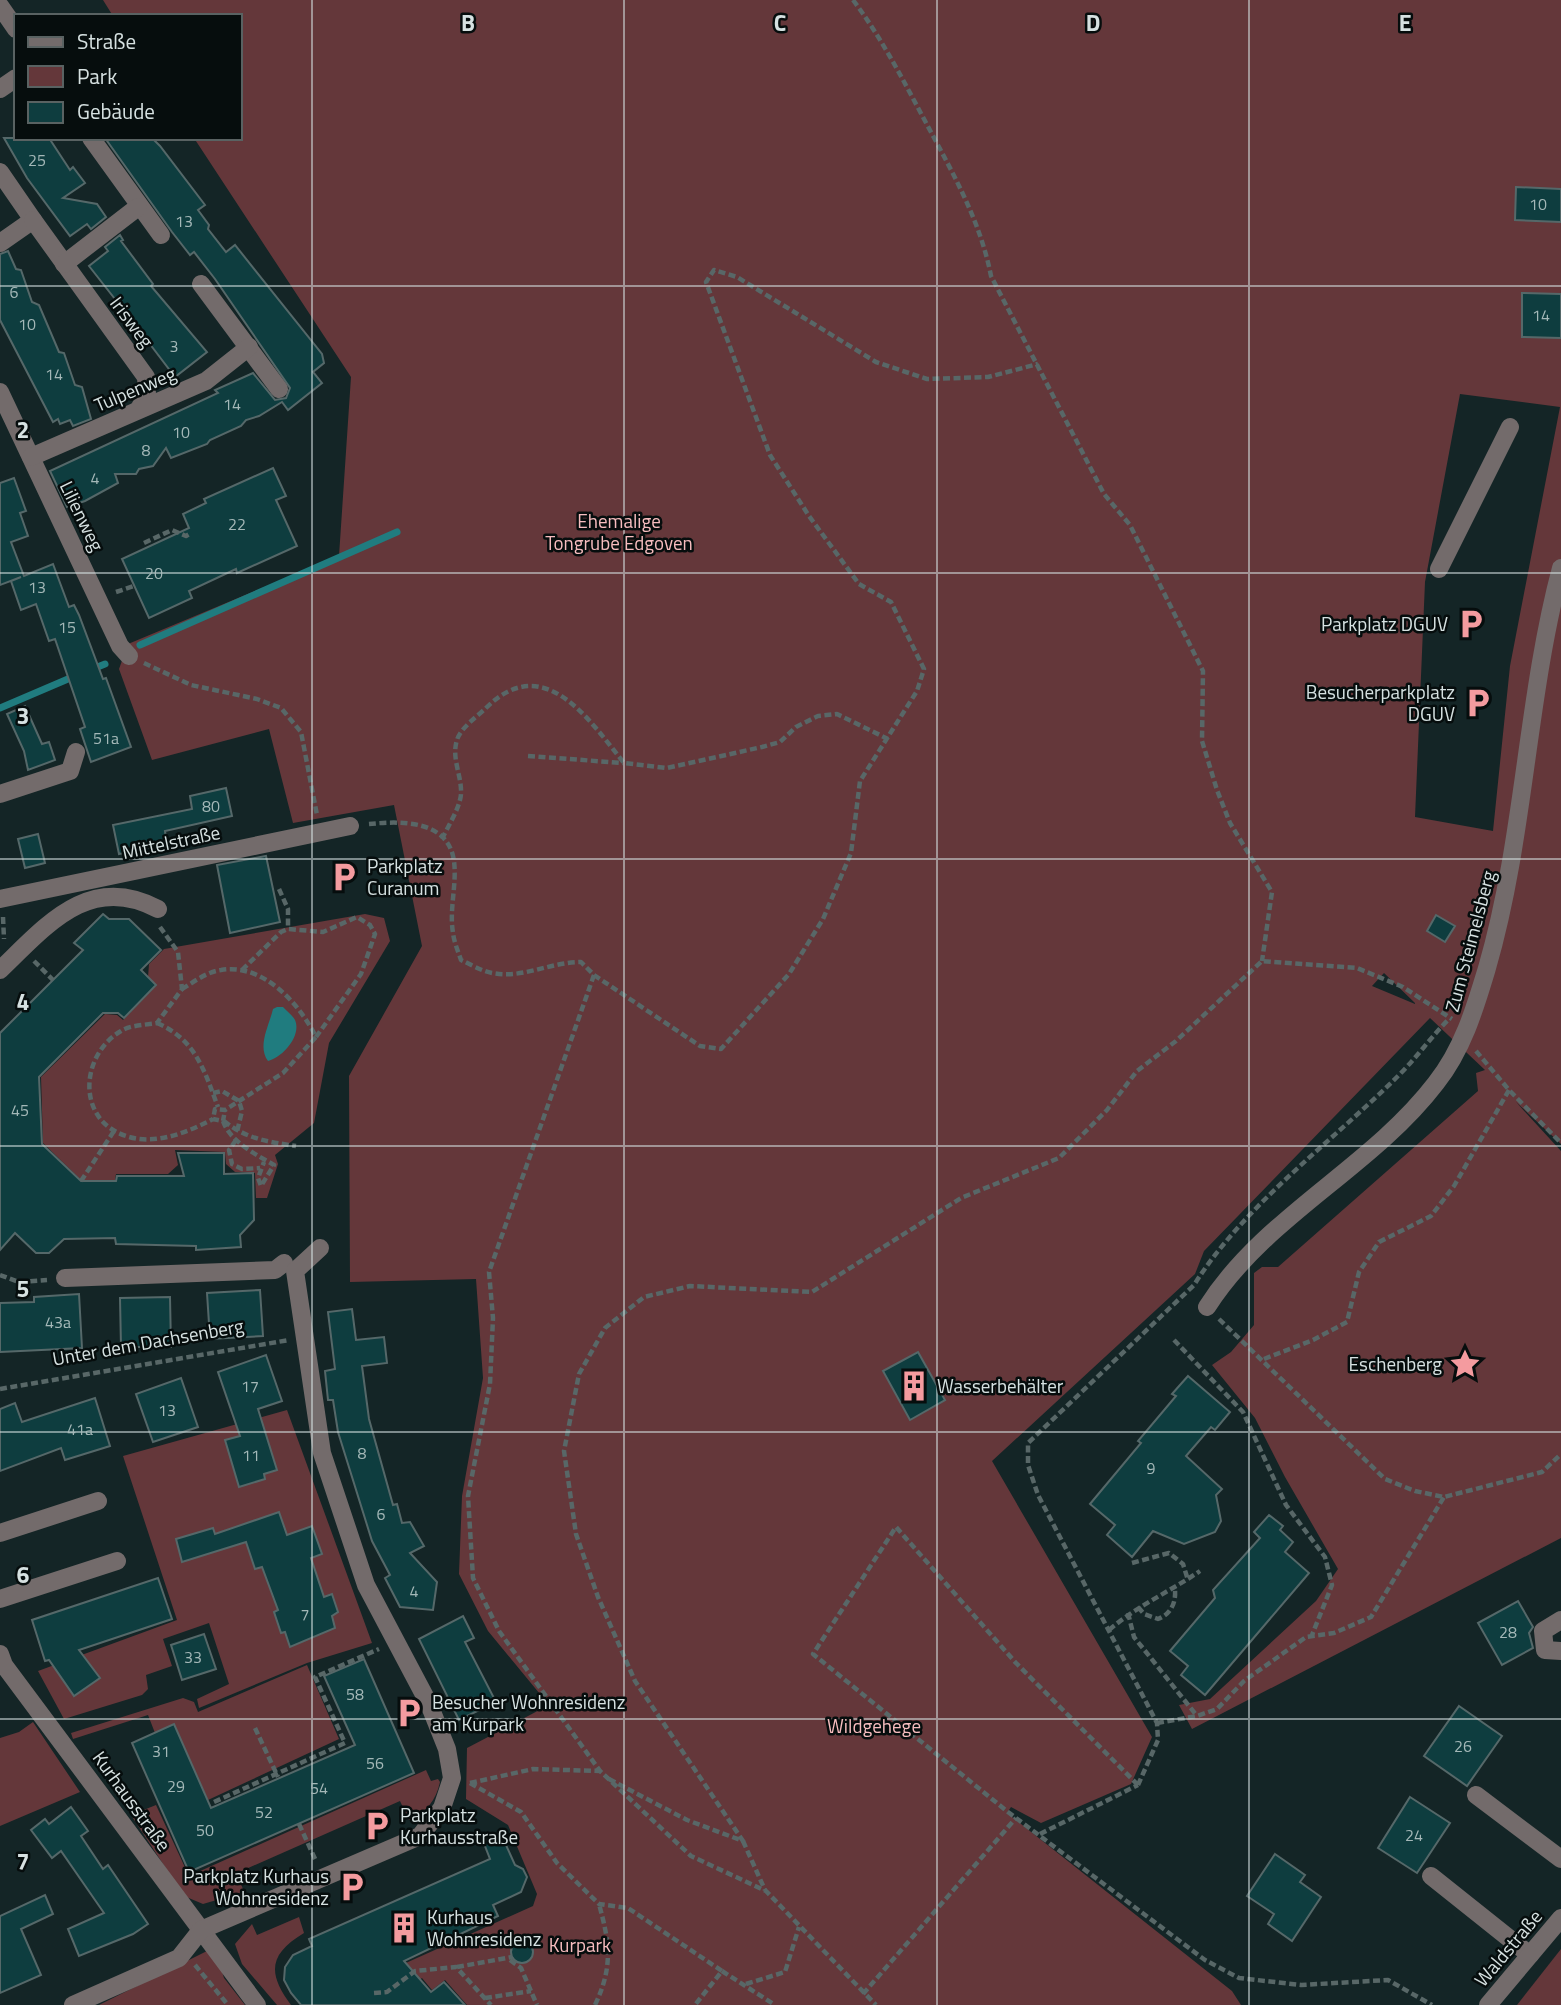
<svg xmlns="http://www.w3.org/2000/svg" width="1561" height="2005" font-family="'Titillium Web',sans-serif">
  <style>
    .green { fill: #64373a; fill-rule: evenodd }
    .water { fill: #207c7f }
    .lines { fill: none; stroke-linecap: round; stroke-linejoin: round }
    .stream { stroke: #207c7f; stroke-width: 7 }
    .building { fill: #0e3d3f; stroke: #556869; stroke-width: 2 }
    .path { stroke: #586767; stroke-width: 4.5; stroke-dasharray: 7 3.5; stroke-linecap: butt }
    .minor { stroke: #736b6b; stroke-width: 18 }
    .grid { fill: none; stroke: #d6e1e1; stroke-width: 2; stroke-opacity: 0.55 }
    .labels { text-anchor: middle; stroke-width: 5; stroke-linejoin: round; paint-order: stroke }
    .number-label { font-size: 16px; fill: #a4b8b8 }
    .street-label { font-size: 19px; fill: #d6e1e1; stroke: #060d0d }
    .park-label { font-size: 19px; fill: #f7bdbf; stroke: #060d0d }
    .poi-label { font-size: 19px; fill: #d6e1e1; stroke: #060d0d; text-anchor: start }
    .grid-label { font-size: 23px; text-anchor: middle; font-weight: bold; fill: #d6e1e1; stroke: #060d0d; stroke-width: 5; stroke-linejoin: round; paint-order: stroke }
  </style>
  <rect width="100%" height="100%" fill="#142526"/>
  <g class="green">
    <path d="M103 0H1561V1144L1516 1102 1561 1151V1538L1192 1729 1179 1705 1210 1699 1316 1601 1338 1569 1285 1477 1255 1418 1212 1365 1231 1352 1254 1325V1273L1262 1267H1278L1478 1091 1476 1073 1485 1070 1430 1018 1204 1251 1195 1274 992 1461 1152 1737 1131 1784 1041 1823 1011 1807 1007 1813 1232 1991 1241 2005H467L445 1980 432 1990 422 1978 400 1995 388 1971 533 1906 537 1894 508 1825 466 1799 467 1748 549 1705 488 1631 459 1574 462 1496 483 1378 476 1279 350 1282 349 1076 422 946 394 805 293 823 269 729 152 760 119 669 128 644 339 556 351 377 194 138H240V16H113ZM1460 394 1560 407 1510 666 1493 831 1415 817 1425 582ZM1384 973 1415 1003V1004L1372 986Z"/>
    <path d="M365 914 384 918 390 941 329 1043 314 1123 275 1155 278 1164 267 1198H256L255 1173 235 1172 226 1164 225 1152 175 1150 178 1165 168 1174H116L115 1180H81L43 1143 41 1077 105 1014 117 1015 123 1020 156 986 148 977 149 964 164 949Z"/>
    <path d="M287 1410 372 1643 307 1663 199 1708 197 1699 229 1684 209 1623 163 1639 172 1666 146 1675 148 1689 142 1695 64 1719 38 1671 177 1620 123 1456Z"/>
    <path d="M307 1665 339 1739 208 1800 174 1724 155 1733 148 1715 73 1739 71 1733 183 1698 194 1702 198 1712Z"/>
    <path d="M33 1722 80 1792 0 1826V1738L19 1732Z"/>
    <path d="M426 1770 431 1781 438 1779 440 1782C436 1801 426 1812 409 1820L400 1801 237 1873 244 1892 203 1904 184 1896 131 1815 156 1805 189 1876Z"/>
    <path d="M299 1917 304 1933C269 1954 267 1973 291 2005H277L242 1964 235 1944 252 1924 257 1935Z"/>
    <path d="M1561 1949V2005H1517Z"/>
    <path d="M207 1951 218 1959 224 1978 245 2005H99Z"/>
  </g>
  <path class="water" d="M277 1007H283C287 1011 293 1016 295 1020 302 1036 282 1058 268 1061 257 1046 269 1026 273 1009Z"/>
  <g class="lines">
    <g class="stream">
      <path d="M140 645 397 532"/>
      <path d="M90 670 105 664"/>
      <path d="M0 708 75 676"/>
    </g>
  </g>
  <g class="building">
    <path d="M4 138H49L70 170 73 167 85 183 63 198 97 204 106 217 91 229 87 224 70 236 27 178Z"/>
    <path d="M105 138H152L160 146 205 205 198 210 209 225 208 229 226 252 235 245 322 354 324 363 313 372 322 383 288 410 282 402 259 416 246 420 241 426 210 440 207 444 171 458 166 448 153 466 139 469 136 474H115L118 483 85 501 67 507 50 471 218 393 215 390 253 373 275 400 286 398 290 388 215 279 194 252 190 255 172 232Z"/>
    <path d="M1516 187 1561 189V222L1515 220Z"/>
    <path d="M120 235 123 240 121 241 153 284 151 286 207 352 175 377 143 335 140 337 129 323 119 310 122 308 89 266 108 251 105 247Z"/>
    <path d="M8 251 16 269 21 270 32 302 39 305 59 352 64 353 75 385 82 387 91 419 73 426 70 420 60 424 58 419 53 422 0 320V254Z"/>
    <path d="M1522 293 1561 294V338L1522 337Z"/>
    <path d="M273 468 286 496 276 500 297 546 237 573 236 569 189 591 192 598 149 618 122 559 189 528 183 514 206 503 204 499Z"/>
    <path d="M14 478 26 511 20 513 28 536 11 542 24 576 53 564 69 607 74 605 79 615 103 679 106 678 131 747 91 762 80 729 85 727 55 639 49 641 36 604 21 610 11 581 21 577 0 585V483Z"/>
    <path d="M25 706 42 744 49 742 55 760 28 770 24 751 7 714Z"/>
    <path d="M226 788 232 816 165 831 167 844 119 854 113 825 192 809 190 796Z"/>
    <path d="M38 834 45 863 25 868 18 839Z"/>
    <path d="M266 856 280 922 230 933 217 865Z"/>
    <path d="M103 914 109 919H129L161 950 141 970 156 985 124 1018 118 1013H103L39 1077 42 1144 81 1181H116L117 1176H184L178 1153H224V1174L253 1173 254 1220 240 1235 241 1247 196 1250V1246L116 1244 115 1238 64 1239 49 1253H36L15 1233 0 1250V1033L83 950 74 943Z"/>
    <path d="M1436 915 1455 926 1445 942 1427 931Z"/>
    <path d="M260 1290 263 1336 210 1339 207 1293Z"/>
    <path d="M79 1294 82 1348 0 1352V1303L34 1302V1297Z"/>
    <path d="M170 1297 171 1347H121L120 1298Z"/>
    <path d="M352 1309 356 1340 384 1337 387 1363 362 1366 369 1419 393 1505 397 1504 402 1523 410 1522 424 1546 410 1553 437 1582 433 1610 400 1607 385 1578 390 1575 372 1541 338 1432 333 1400H328L325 1371 335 1369 328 1312Z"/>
    <path d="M918 1352 945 1400 910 1420 883 1371Z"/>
    <path d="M266 1355 282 1401 258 1409 277 1470 264 1474 265 1479 239 1487 225 1440 240 1436 218 1372Z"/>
    <path d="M1188 1376 1230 1412 1215 1430 1211 1427 1186 1456 1222 1489 1216 1495 1221 1521 1215 1532 1184 1544 1153 1531 1132 1557 1107 1535 1115 1525 1090 1504 1141 1443 1138 1441 1176 1396 1172 1394Z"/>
    <path d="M181 1378 198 1427 153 1442 136 1394Z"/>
    <path d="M95 1398 110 1446 65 1460 61 1448 0 1471V1409L15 1403 22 1422Z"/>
    <path d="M279 1512 287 1535 312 1526 322 1554 311 1558 324 1597 332 1594 338 1612 332 1616 335 1628 290 1647 285 1632 281 1633 274 1612 278 1610 262 1567 255 1569 246 1542 182 1562 176 1539 213 1528 215 1534Z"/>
    <path d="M1269 1515 1283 1526 1280 1530 1293 1542 1285 1552 1309 1573 1205 1695 1181 1675 1188 1666 1170 1651 1215 1598 1213 1590 1260 1538 1254 1532Z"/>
    <path d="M158 1578 172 1619 79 1650 100 1678 74 1696 49 1660 45 1661 32 1620Z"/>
    <path d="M1518 1601 1533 1627 1529 1633 1533 1648 1502 1665 1478 1623Z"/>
    <path d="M463 1616 474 1638 465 1642 496 1702 459 1720 419 1639Z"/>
    <path d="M204 1634 216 1669 182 1680 171 1645Z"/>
    <path d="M364 1659 414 1773 189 1872 132 1743 174 1724 211 1808 355 1745 324 1676Z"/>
    <path d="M1459 1706 1502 1736 1467 1786 1424 1756Z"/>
    <path d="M1410 1797 1450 1823 1417 1873 1378 1848Z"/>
    <path d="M71 1807 88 1831 81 1836 103 1869 108 1865 148 1924 133 1934 79 1956 68 1929 104 1913 61 1851 52 1858 31 1830 45 1819 49 1824Z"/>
    <path d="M501 1834 515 1865 523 1869 527 1877 521 1892 493 1905 498 1916 404 1961 431 1992 444 1982 465 2005H301L291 1993 284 1980 285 1967 293 1955 312 1946 309 1939 490 1859 483 1841Z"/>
    <path d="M1275 1854 1305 1875 1300 1882 1321 1897 1292 1941 1268 1924 1274 1914 1247 1896Z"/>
    <path d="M45 1895 53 1914 21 1929 41 1975 0 1993V1916Z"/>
    <circle cx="522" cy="1952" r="11"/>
  </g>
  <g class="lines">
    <g class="path">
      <path d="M853 0C881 37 902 78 924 119 951 170 980 219 991 276L1104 494 1130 525 1203 671 1202 741 1217 790 1230 823 1272 892 1262 961"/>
      <path d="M144 543 172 530 186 536 191 533"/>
      <path d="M116 592 134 586"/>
      <path d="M144 663 191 685 257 699 281 708 301 732 317 815"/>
      <path d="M528 756 623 763"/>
      <path d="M369 824C400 821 448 819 454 861 457 885 449 909 453 933 454 942 458 951 461 960 470 964 481 971 492 973 523 979 550 962 581 962L594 975 700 1046 721 1049 789 974 823 919 851 853 860 781 917 691 924 669 891 602 859 584 809 516 770 455 706 282 714 270 737 277 876 362 927 379 988 377 1038 364"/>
      <path d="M442 839C448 826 460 808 461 794 462 776 451 758 457 740 460 729 476 717 485 709 543 650 588 718 624 763L667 768 762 747 780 742 796 727 818 716 837 714 888 739"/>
      <path d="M279 889 288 909V929"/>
      <path d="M3 917 4 939"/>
      <path d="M160 927 178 952 182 989 157 1023C146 1025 130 1025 121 1031 80 1055 76 1120 126 1136 155 1146 188 1132 213 1119"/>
      <path d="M34 961 53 980"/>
      <path d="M242 970 281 932 288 929 323 932 357 917 370 925 375 934 361 974 316 1037"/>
      <path d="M594 975 489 1272 493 1318 490 1384 468 1496 473 1578 499 1631 600 1771 691 1856 766 1891 876 2005"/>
      <path d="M182 989C194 982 206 972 221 970 263 963 299 1003 316 1037L283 1073 225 1110 215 1109 213 1119 223 1121 225 1110"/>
      <path d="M157 1023C196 1040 204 1070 218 1107"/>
      <path d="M1476 1051 1509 1090 1561 1143"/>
      <path d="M213 1093 222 1091 239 1101 242 1111 237 1132"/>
      <path d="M223 1121C230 1142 257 1155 274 1165L261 1186 258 1178 264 1162"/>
      <path d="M224 1121C246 1139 269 1142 296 1146"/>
      <path d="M236 1140 229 1150 232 1164 242 1169 260 1168"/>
      <path d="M81 1181 114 1131"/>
      <path d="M0 1275 19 1282 47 1280"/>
      <path d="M1219 1319 1385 1479 1415 1491 1444 1497 1542 1472 1561 1454"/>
      <path d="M1174 1340 1243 1412 1286 1505 1325 1557 1332 1585 1312 1635"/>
      <path d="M1264 1359 1313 1340 1347 1322 1359 1272 1379 1242 1431 1216 1454 1186 1509 1090"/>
      <path d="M0 1389 289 1340"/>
      <path d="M1132 1563 1169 1553 1183 1564 1188 1580"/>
      <path d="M1138 1607 1144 1614 1158 1619C1171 1614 1176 1603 1175 1590"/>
      <path d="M1128 1613 1134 1637 1197 1716"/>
      <path d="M1109 1630C1137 1606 1169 1592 1200 1571"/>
      <path d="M1157 1723 1197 1716 1217 1709 1244 1681 1306 1637 1334 1633 1371 1617 1444 1497"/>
      <path d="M255 1728 278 1777"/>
      <path d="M609 1779 687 1820 743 1841 635 1681 598 1597 576 1534 564 1451 579 1374 605 1328 644 1297 690 1286 812 1292 961 1198 1059 1158 1107 1110 1137 1071 1176 1041 1262 961 1357 968 1403 987 1452 1019"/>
      <path d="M470 1783 521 1812 557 1863 599 1904 628 1908 722 1971 695 2005"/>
      <path d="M470 1783 533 1769 600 1771"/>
      <path d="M1138 1785 1016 1663 896 1527 813 1654 1008 1812 1205 1960 1239 1978 1301 1985 1388 1980 1432 2005"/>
      <path d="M1138 1785 1158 1740 1157 1723 1038 1495 1028 1465V1443L1194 1285C1245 1204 1332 1142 1399 1075 1417 1057 1431 1037 1449 1019"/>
      <path d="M214 1802 345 1743 315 1677 379 1649"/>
      <path d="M299 1824 316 1861"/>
      <path d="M1040 1834 1138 1785"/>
      <path d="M743 1841 765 1890"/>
      <path d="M510 1960 521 1968 537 2005"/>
      <path d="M195 1965 228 2005"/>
      <path d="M457 1967 512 1957"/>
      <path d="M722 1971 775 2005"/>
      <path d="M746 1984 785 1972 799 1927"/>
      <path d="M374 1993 387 1992 415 1971 456 1967 491 2005"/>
      <path d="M863 1994 1016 1818"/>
      <path d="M485 1998 531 1991"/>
      <path d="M595 2005C613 1967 610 1944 599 1904"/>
    </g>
    <g class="minor">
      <path d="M0 6 16 29"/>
      <path d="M0 89 16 78"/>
      <path d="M91 138 161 235"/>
      <path d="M0 172 33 220 0 243"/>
      <path d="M33 220 146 377 147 394 139 409"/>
      <path d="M64 264 138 207"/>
      <path d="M201 284 279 389"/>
      <path d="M0 392 120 646 129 656"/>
      <path d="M31 457 206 381 249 347"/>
      <path d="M1439 569 1510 427"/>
      <path d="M0 794 70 771 76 752"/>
      <path d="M0 899 350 826"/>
      <path d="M0 970C46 926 89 872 158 909"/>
      <path d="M65 1278 275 1270 284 1263"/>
      <path d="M1207 1307C1264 1217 1371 1168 1436 1083 1463 1049 1475 1008 1487 968 1525 837 1526 700 1561 568"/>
      <path d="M0 1533 98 1501"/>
      <path d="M0 1599 117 1561"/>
      <path d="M1561 1620 1543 1631 1545 1650 1561 1651"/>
      <path d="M0 1654 4 1665 257 2005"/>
      <path d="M1476 1795 1561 1859"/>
      <path d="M1431 1876 1530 1955"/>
      <path d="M73 2005 179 1958 201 1930 420 1836 442 1808 452 1778 447 1749 429 1704 366 1585 322 1453 295 1271 320 1248"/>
      <path d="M1488 2005 1561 1918"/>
    </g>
  </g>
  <path class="grid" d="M312 0V2005M624 0V2005M937 0V2005M1249 0V2005M0 286H1561M0 573H1561M0 859H1561M0 1146H1561M0 1432H1561M0 1719H1561"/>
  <defs>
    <g id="parking-bare" transform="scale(2.415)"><path d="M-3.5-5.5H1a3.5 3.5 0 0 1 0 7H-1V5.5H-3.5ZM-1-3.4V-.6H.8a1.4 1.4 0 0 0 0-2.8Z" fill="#f49b9f" stroke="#060d0d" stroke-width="2.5" paint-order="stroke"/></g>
    <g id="sight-bare" transform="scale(2.415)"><path d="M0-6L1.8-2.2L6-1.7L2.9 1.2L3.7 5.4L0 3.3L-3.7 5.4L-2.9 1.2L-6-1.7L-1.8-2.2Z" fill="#f49b9f" stroke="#060d0d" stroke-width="2.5" paint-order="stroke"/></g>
    <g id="building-bare" transform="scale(2.415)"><path d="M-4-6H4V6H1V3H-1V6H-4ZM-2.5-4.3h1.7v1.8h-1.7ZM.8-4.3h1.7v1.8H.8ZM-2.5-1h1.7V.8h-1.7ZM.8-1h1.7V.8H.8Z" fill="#f49b9f" stroke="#060d0d" stroke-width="2.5" paint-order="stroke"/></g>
  </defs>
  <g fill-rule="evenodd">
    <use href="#parking-bare" x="1471" y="624"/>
    <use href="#parking-bare" x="1478" y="703"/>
    <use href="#parking-bare" x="344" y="877"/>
    <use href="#sight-bare" x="1465" y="1364"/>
    <use href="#building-bare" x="914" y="1386"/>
    <use href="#parking-bare" x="409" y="1713"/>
    <use href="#parking-bare" x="377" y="1826"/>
    <use href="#parking-bare" x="352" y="1887"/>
    <use href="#building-bare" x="404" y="1928"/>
  </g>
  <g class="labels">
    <g class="number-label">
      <text x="37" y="166">25</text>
      <text x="1538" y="210">10</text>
      <text x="184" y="227">13</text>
      <text x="14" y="298">6</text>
      <text x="1541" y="321">14</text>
      <text x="27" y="330">10</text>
      <text x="174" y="352">3</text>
      <text x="54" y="380">14</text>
      <text x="232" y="410">14</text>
      <text x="181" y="438">10</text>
      <text x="146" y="456">8</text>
      <text x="95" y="484">4</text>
      <text x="237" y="530">22</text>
      <text x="154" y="579">20</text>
      <text x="37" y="593">13</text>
      <text x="67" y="633">15</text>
      <text x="106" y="744">51a</text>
      <text x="211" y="812">80</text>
      <text x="20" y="1116">45</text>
      <text x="58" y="1328">43a</text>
      <text x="250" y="1392">17</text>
      <text x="167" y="1416">13</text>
      <text x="80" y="1435">41a</text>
      <text x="362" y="1459">8</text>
      <text x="251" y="1461">11</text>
      <text x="1151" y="1474">9</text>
      <text x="381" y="1520">6</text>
      <text x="414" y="1597">4</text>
      <text x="305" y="1620">7</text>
      <text x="1508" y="1638">28</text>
      <text x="193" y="1663">33</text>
      <text x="355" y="1700">58</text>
      <text x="1463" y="1752">26</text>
      <text x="161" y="1757">31</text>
      <text x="375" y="1769">56</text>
      <text x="176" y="1792">29</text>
      <text x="319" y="1794">54</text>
      <text x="264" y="1818">52</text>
      <text x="205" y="1836">50</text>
      <text x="1414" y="1841">24</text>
    </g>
    <g class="street-label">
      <text transform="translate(132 322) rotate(53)" y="7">Irisweg</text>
      <text transform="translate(135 389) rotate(-23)" y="7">Tulpenweg</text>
      <text transform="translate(82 516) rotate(64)" y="7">Lilienweg</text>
      <text transform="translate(171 842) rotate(-12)" y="7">Mittelstraße</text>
      <text transform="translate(1470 941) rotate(-75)" y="7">Zum Steimelsberg</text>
      <text transform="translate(148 1342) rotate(-10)" y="7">Unter dem Dachsenberg</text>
      <text transform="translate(132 1801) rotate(54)" y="7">Kurhausstraße</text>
      <text transform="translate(1508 1948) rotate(-50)" y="7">Waldstraße</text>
    </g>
    <g class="park-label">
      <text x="619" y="528">Ehemalige<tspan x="619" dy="22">Tongrube Edgoven</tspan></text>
      <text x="874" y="1733">Wildgehege</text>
      <text x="580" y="1952">Kurpark</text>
    </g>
    <g class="poi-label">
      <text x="1448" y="631" text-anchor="end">Parkplatz DGUV</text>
      <text x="1455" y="699" text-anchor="end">Besucherparkplatz<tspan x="1455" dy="22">DGUV</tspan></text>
      <text x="367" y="873">Parkplatz<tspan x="367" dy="22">Curanum</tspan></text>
      <text x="1442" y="1371" text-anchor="end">Eschenberg</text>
      <text x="937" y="1393">Wasserbehälter</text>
      <text x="432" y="1709">Besucher Wohnresidenz<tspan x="432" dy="22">am Kurpark</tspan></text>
      <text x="400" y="1822">Parkplatz<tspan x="400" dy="22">Kurhausstraße</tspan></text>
      <text x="329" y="1883" text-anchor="end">Parkplatz Kurhaus<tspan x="329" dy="22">Wohnresidenz</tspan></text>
      <text x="427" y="1924">Kurhaus<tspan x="427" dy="22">Wohnresidenz</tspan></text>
    </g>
  </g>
  <g class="grid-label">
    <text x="468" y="31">B</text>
    <text x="780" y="31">C</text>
    <text x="1093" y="31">D</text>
    <text x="1405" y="31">E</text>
    <text x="23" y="438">2</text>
    <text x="23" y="724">3</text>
    <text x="23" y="1010">4</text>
    <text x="23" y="1297">5</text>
    <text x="23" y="1583">6</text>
    <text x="23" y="1870">7</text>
  </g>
  <rect x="14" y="14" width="228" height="126" fill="#060d0d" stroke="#596262" stroke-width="2"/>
  <rect x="28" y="37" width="35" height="10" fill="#736b6b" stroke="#596262" stroke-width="2"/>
  <text x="77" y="49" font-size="21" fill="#d6e1e1">Straße</text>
  <rect x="28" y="66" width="35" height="21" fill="#64373a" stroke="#596262" stroke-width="2"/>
  <text x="77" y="84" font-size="21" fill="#d6e1e1">Park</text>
  <rect x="28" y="102" width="35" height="21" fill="#0e3d3f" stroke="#596262" stroke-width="2"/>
  <text x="77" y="119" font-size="21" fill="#d6e1e1">Gebäude</text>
</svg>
